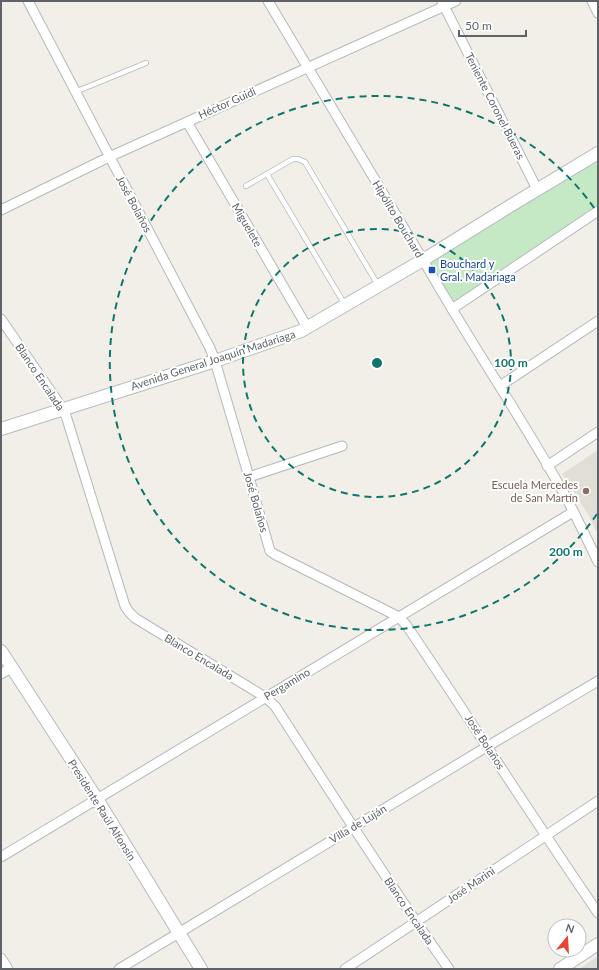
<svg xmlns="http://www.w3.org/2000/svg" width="599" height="970" font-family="Lato,sans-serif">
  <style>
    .industrial { fill: #e0deda }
    .education { fill: #e1ded6 }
    .green { fill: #c5e8c5 }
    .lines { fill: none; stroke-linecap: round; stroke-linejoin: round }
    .lane-casing { stroke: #b5b8bc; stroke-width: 6 }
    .street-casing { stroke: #b5b8bc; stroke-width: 11 }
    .secondary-casing { stroke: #b6babf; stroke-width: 14 }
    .lane { stroke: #fff; stroke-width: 4.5 }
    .street { stroke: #fff; stroke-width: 9 }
    .secondary { stroke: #fff; stroke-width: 12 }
    .ring { fill: none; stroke: #0f766e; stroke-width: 2; stroke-dasharray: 7 5 }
    .transit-dot { fill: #1a4fb4; stroke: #fff; stroke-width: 1.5 }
    .education-dot { fill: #8d6e63; stroke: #fff; stroke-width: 1.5 }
    .labels { text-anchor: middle; stroke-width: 4; stroke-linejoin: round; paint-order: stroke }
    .street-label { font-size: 11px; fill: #5f6368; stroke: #fff }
    .transit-label { font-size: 11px; fill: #164399; stroke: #fff; text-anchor: start }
    .education-label { font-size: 11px; fill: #785e54; stroke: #fff; text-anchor: end }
    .centre { fill: #0f766e; stroke: #fff; stroke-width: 2 }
    .ring-label { font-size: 12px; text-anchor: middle; font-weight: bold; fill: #0f766e; stroke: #fff; stroke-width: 4; stroke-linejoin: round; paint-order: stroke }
  </style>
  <rect width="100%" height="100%" fill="#f1efe8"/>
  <g class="industrial">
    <path d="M598 508V534L588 514Z"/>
    <path d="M598 956V969H579Z"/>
  </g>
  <path class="education" d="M598 450V508L588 514 562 474Z"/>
  <path class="green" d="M598 153V211L452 309 423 260Z"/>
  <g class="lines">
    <g class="lane-casing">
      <g id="lane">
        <path d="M75 92 146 63"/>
        <path d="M267 174 345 305"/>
        <path d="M246 186 293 159H298L305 162 378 285"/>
      </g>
    </g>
    <g class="street-casing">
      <g id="street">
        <path d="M28 1 210 348 215 361 249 477 270 551 274 554 399 617 407 626C471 721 533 818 598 913"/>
        <path d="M268 1 429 270C473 347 524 421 567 499 578 520 588 541 598 562"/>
        <path d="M592 1 598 13"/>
        <path d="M442 2 537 189"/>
        <path d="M187 122 307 327"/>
        <path d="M1 210 109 157 456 1"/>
        <path d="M452 309 598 211"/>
        <path d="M1 319 63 409 67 419 125 606 129 612 135 618 265 697 275 706C332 794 388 883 449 969"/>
        <path d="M500 386 598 321"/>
        <path d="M547 466 598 432"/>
        <path d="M249 477 342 446"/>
        <path d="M1 674 11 668"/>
        <path d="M1 857 573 512"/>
        <path d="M1 958 8 969"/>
        <path d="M119 969 488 746 598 681"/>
        <path d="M345 969 598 801"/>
      </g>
    </g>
    <g class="secondary-casing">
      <g id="secondary">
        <path d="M1 429 215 361 301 331 423 260 510 206 598 153"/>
        <path d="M1 651 97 799 201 969"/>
        <path d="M560 969 598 944"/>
      </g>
    </g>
    <use href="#lane" class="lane"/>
    <use href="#street" class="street"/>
    <use href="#secondary" class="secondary"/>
  </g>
  <g class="ring">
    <circle cx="377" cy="363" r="134"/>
    <path d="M597 514A267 267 0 1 1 597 212"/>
  </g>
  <rect class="transit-dot" x="428" y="266" width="8" height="8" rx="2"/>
  <circle class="education-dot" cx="586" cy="491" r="4"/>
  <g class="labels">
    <g class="street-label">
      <text transform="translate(227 103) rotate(-24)" y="4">Héctor Guidi</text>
      <text transform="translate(495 106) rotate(63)" y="4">Teniente Coronel Bueras</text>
      <text transform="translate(134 204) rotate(62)" y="4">José Bolaños</text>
      <text transform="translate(398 219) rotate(59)" y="4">Hipólito Bouchard</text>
      <text transform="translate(247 225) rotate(60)" y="4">Miguelete</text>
      <text transform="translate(213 360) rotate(-18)" y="4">Avenida General Joaquín Madariaga</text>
      <text transform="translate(40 377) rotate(56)" y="4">Blanco Encalada</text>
      <text transform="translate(256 502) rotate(74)" y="4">José Bolaños</text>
      <text transform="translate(199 657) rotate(31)" y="4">Blanco Encalada</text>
      <text transform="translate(287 684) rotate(-31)" y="4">Pergamino</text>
      <text transform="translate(485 742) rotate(57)" y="4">José Bolaños</text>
      <text transform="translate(102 810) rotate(58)" y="4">Presidente Raúl Alfonsín</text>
      <text transform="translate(358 824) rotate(-31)" y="4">Villa de Luján</text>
      <text transform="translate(471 885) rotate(-34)" y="4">José Marini</text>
      <text transform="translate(409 911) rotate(56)" y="4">Blanco Encalada</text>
    </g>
    <g class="transit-label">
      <text x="440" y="268">Bouchard y<tspan x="440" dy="13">Gral. Madariaga</tspan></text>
    </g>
    <g class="education-label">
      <text x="578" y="489">Escuela Mercedes<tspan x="578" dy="13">de San Martín</tspan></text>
    </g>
  </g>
  <circle cx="377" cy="363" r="6" class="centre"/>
  <g class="ring-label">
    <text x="511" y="367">100 m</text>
    <text x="566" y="556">200 m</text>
  </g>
  <rect width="599" height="970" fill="none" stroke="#5f6368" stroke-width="4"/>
  <g transform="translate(567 938) rotate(18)"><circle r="19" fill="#ffffff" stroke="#bfc1c3"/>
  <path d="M0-3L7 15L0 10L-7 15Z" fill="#ea4335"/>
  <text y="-6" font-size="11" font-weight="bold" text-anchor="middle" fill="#5f6368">N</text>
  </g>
  <path d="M459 30v6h67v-6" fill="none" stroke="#5f6368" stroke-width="2"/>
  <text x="465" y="30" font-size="12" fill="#5f6368" stroke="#ffffff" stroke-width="3" paint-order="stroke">50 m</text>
</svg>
